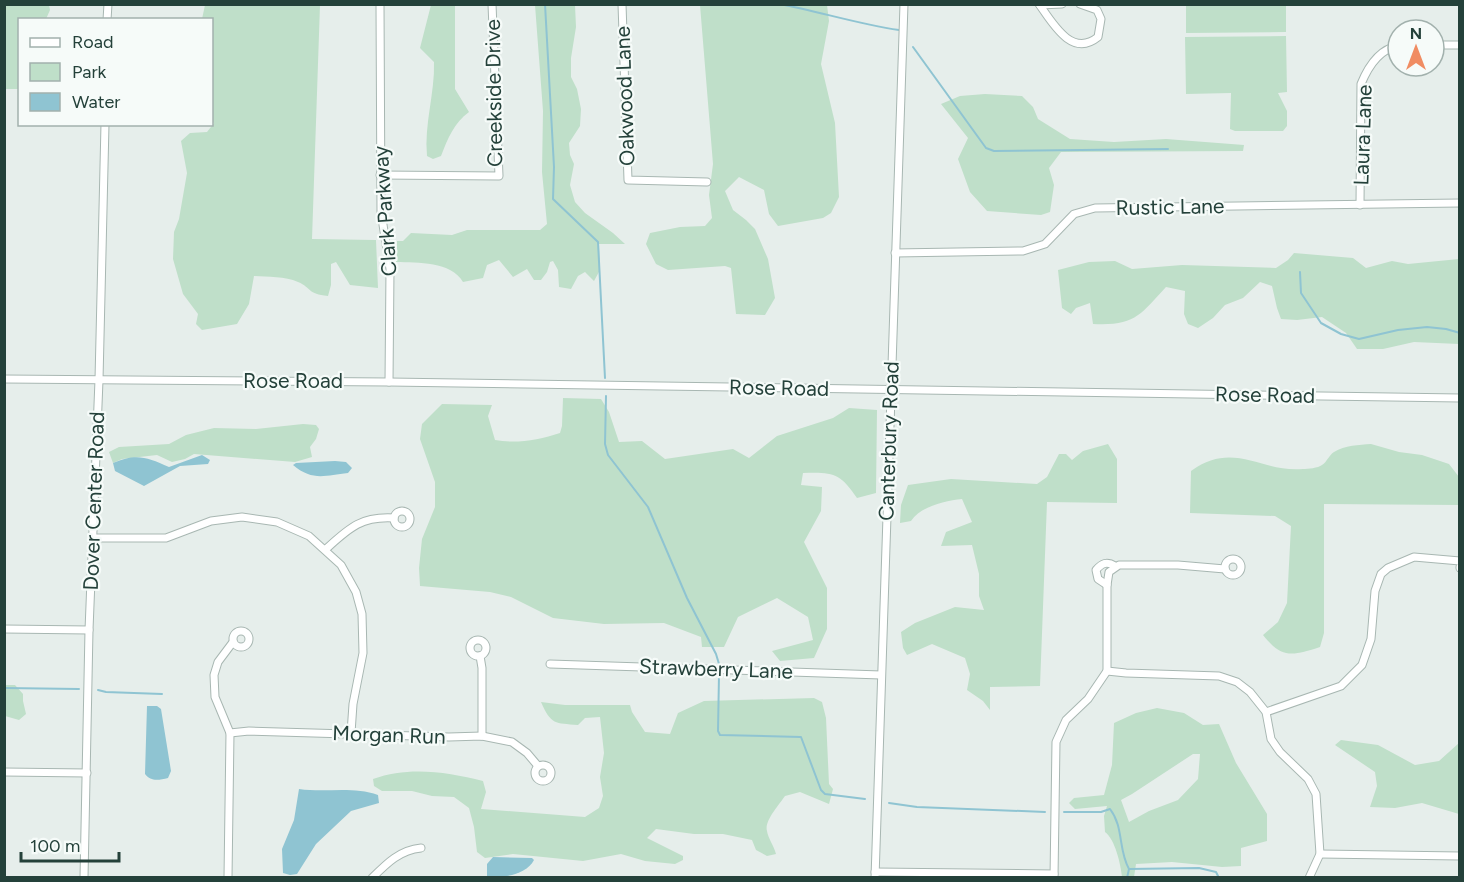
<svg xmlns="http://www.w3.org/2000/svg" width="1464" height="882" font-family="Figtree,sans-serif">
  <style>
    .green { fill: #bfdfc9; fill-rule: evenodd }
    .water { fill: #8fc4d2 }
    .lines { fill: none; stroke-linecap: round; stroke-linejoin: round }
    .stream { stroke: #8fc4d2; stroke-width: 2 }
    .minor-casing { stroke: #a8b7b2; stroke-width: 9 }
    .minor { stroke: #fff; stroke-width: 7 }
    .labels { text-anchor: middle; stroke-width: 4.5; stroke-linejoin: round; paint-order: stroke }
    .street-label { font-size: 21px; fill: #24413a; stroke: #f6fbf9 }
  </style>
  <rect width="100%" height="100%" fill="#e6eeeb"/>
  <g class="green">
    <path d="M5 4 49 5 50 10 46 19 20 20 19 89H5Z"/>
    <path d="M205 5H320L312 239 376 240 378 288 350 285 336 262 331 264V285L328 296C307 294 312 288 298 282 285 276 268 277 254 276L249 304 237 324 202 330 196 324 198 314 183 294 173 259 174 232 179 219 187 173 181 141 190 133 207 132 214 123 212 122V20L202 19Z"/>
    <path d="M431 5H455V89L469 112C454 123 448 138 441 156L433 159 427 156C424 124 435 93 434 62L420 48Z"/>
    <path d="M535 5H575L576 27 571 58V77L577 89 581 109 580 126 569 143 570 155 574 164 570 185 575 202 585 213 613 233 625 244H599L600 270 594 281 585 272 578 276 571 289 559 287 558 270 553 261 550 262 547 272 541 280H534L527 269 513 277 499 260 487 265 483 278 463 282C451 261 418 263 396 262L397 241H403L411 233 452 235 467 230H540L547 224 542 172 543 111Z"/>
    <path d="M700 5H827L829 21 821 64 835 123 839 197 831 213 823 218 778 226 769 214 764 190 739 177 725 191 733 210 746 220 755 229 768 259 775 298 765 315 736 314 731 268 725 266 668 270 656 264 646 244 650 233 680 227 705 226 712 218 709 195 713 164Z"/>
    <path d="M1186 5H1286V32L1186 33Z"/>
    <path d="M1286 36 1287 92 1278 93 1287 111V126L1283 131H1235L1230 129 1231 93 1186 94 1185 37Z"/>
    <path d="M985 94 1022 96 1033 107 1038 119 1070 139 1114 142 1166 139 1244 145 1243 151 1061 152 1049 168 1054 185 1050 212 1041 215 987 211 970 192 958 159 968 138 941 104 960 96Z"/>
    <path d="M1294 253 1353 258 1366 268 1392 261 1408 264 1459 259V344L1414 342 1383 349H1357L1346 333 1322 317 1297 320 1281 319 1277 308 1272 286 1260 282 1243 298 1225 305 1213 318 1198 328 1188 324 1184 314 1185 291 1166 287C1140 315 1135 326 1093 324L1090 303 1076 308 1071 314 1062 308 1058 270 1089 262 1115 261 1132 269 1182 265 1276 268 1288 260Z"/>
    <path d="M563 398 601 399 609 412 619 442 642 441 665 459 733 449 749 458 777 436 833 418 849 408 877 410 876 493 857 498C840 473 833 472 803 473L801 485 822 487 821 511 804 542 827 588V629L814 658 780 661 772 651 813 640 808 617 777 598 738 617 724 647H702L701 637 664 623 604 624 553 618 511 597 490 592 420 586 419 568 422 539 435 507V482L420 439 422 424 442 404 492 405 488 416 495 440C516 444 539 440 560 433L562 426Z"/>
    <path d="M303 424 316 425 319 429 316 439 310 447 312 457 295 462 194 454 185 459 172 462 157 455 122 459 113 463 109 452 119 447 169 444 186 435 214 428 256 429Z"/>
    <path d="M1108 444 1117 459V503L1047 502 1040 686 990 687V710L983 701 967 690 970 674 965 658 932 644 907 655 903 648 901 632 915 623 955 607 984 610 979 596V574L972 545 941 546 946 532 972 522 962 499C945 501 921 506 911 521L900 523 901 505 908 485 951 479 1037 484 1047 477 1059 454H1066L1072 460 1083 451Z"/>
    <path d="M1371 444 1399 452 1422 455 1449 464 1459 477V505L1324 504V633L1320 647C1292 656 1282 659 1263 635L1278 622 1287 603 1291 526 1275 516 1190 513 1191 471C1234 440 1261 473 1303 469 1308 469 1318 468 1322 465 1327 462 1329 455 1334 452 1345 445 1359 445 1371 444Z"/>
    <path d="M5 685H15L23 694V701L26 714 19 720 5 716Z"/>
    <path d="M814 698 822 702 826 718 829 784 833 789 829 804 800 792 785 796C779 805 764 821 767 831 768 838 774 846 776 854L767 856 756 850 752 840 723 834H694L656 829 647 838 683 856V860L675 864 645 861 621 854 583 861 513 854 485 858 477 852 474 827 469 808 454 797 432 796 412 791H382L374 786 373 779C409 766 447 772 483 781L486 792 481 809 585 817 599 808 603 796 600 777 604 753 600 717 585 718 578 725C555 723 551 725 541 702L565 705H630L632 712 645 732 670 734 678 713 704 701Z"/>
    <path d="M1157 708 1184 713 1203 725 1219 724 1236 763 1267 814V841L1241 848V866L1222 867 1172 862 1136 864 1134 877H1122C1121 865 1115 839 1105 832L1104 816 1107 806 1075 809 1069 803 1074 798 1104 795 1112 765 1114 723 1136 713ZM1193 754H1200L1198 779 1178 800 1149 811 1129 822 1121 800 1132 794Z"/>
    <path d="M1341 740 1378 745 1415 765 1439 761 1459 743V814L1422 803 1395 808 1370 807 1377 786 1375 772 1335 745Z"/>
  </g>
  <g class="water">
    <path d="M202 455 210 460 208 464 180 466 144 486 115 471 113 463C136 453 147 457 169 467Z"/>
    <path d="M335 461 346 462 352 468 348 473C326 475 313 482 293 465L296 463Z"/>
    <path d="M147 706H157L161 709 171 771 168 778C159 780 151 782 145 774Z"/>
    <path d="M299 789C325 793 353 786 378 795L379 803 351 811 316 844 297 874 290 875 283 873 282 849 294 820Z"/>
    <path d="M493 857 532 858 534 860C526 875 503 878 487 877V864Z"/>
  </g>
  <g class="lines">
    <g class="stream">
      <path d="M545 4 554 167 553 199 598 242 605 378"/>
      <path d="M780 4C821 12 858 24 899 30"/>
      <path d="M913 47 986 148 994 151 1168 149"/>
      <path d="M1300 272 1301 293 1321 323 1341 334 1359 339 1398 330 1427 327 1446 329 1460 333"/>
      <path d="M606 396 605 444 608 455 648 507 687 598 716 654 719 664"/>
      <path d="M719 675 718 731 720 735 801 737 821 790 825 794 865 799"/>
      <path d="M4 688 79 689"/>
      <path d="M98 690 106 692 162 694"/>
      <path d="M889 803 917 807 1045 812"/>
      <path d="M1064 812H1101L1110 809C1124 827 1118 850 1129 869L1199 868 1216 872 1219 878"/>
      <path d="M1127 878 1129 869"/>
    </g>
    <g class="minor-casing">
      <g id="minor">
        <path d="M380 4 381 212 390 269 389 382"/>
        <path d="M622 4 628 180 707 182"/>
        <path d="M1039 4C1053 24 1072 58 1098 37L1101 19 1097 10 1080 4"/>
        <path d="M1040 5 1062 4"/>
        <path d="M107 20 108 4"/>
        <path d="M1434 45H1460"/>
        <path d="M380 175 499 176 492 4"/>
        <path d="M1360 205 1361 84C1368 67 1379 49 1398 46"/>
        <path d="M895 253 1023 251 1045 244 1074 214 1095 208 1460 203"/>
        <path d="M4 379 389 382 1460 398"/>
        <circle cx="402" cy="519" r="8"/>
        <path d="M93 538H166L211 521 242 517 277 522 309 536 341 565 356 592 362 614 363 653 353 704 351 733"/>
        <path d="M326 549C349 528 361 516 394 518"/>
        <circle cx="1233" cy="567" r="8"/>
        <path d="M1460 567V568"/>
        <path d="M1107 585 1098 579 1096 570C1102 563 1107 561 1115 566"/>
        <path d="M4 629 89 630"/>
        <circle cx="241" cy="639" r="8"/>
        <circle cx="478" cy="648" r="8"/>
        <path d="M480 656 482 668V736"/>
        <path d="M550 664 881 675"/>
        <path d="M1107 671 1126 673 1219 676 1237 682 1250 692 1266 712 1271 739 1280 752 1308 779 1316 794 1320 854 1309 878"/>
        <path d="M1266 712 1341 686 1362 665 1371 639 1375 591 1381 574 1388 568 1414 557 1460 561"/>
        <path d="M230 733 249 731 449 737 482 736 512 742 527 753 538 766"/>
        <circle cx="543" cy="773" r="8"/>
        <path d="M4 772 87 773"/>
        <path d="M1320 854 1460 856"/>
        <path d="M875 872 1054 874"/>
        <path d="M84 878 89 630 99 380 105 124"/>
        <path d="M228 878 230 733 215 697 214 675 218 662 233 642"/>
        <path d="M372 878C387 863 400 850 421 848"/>
        <path d="M875 878 904 4"/>
        <path d="M1054 878 1056 742 1066 720 1088 699 1107 671V585L1109 572 1119 565H1178L1225 569"/>
      </g>
    </g>
    <use href="#minor" class="minor"/>
  </g>
  <g class="labels">
    <g class="street-label">
      <text transform="translate(494 93) rotate(-91)" y="7">Creekside Drive</text>
      <text transform="translate(625 96) rotate(-92)" y="7">Oakwood Lane</text>
      <text transform="translate(1363 135) rotate(-88)" y="7">Laura Lane</text>
      <text transform="translate(1170 207) rotate(-1)" y="7">Rustic Lane</text>
      <text transform="translate(385 211) rotate(-94)" y="7">Clark Parkway</text>
      <text x="293" y="388">Rose Road</text>
      <text transform="translate(779 388) rotate(1)" y="7">Rose Road</text>
      <text transform="translate(1265 395) rotate(1)" y="7">Rose Road</text>
      <text transform="translate(889 441) rotate(-88)" y="7">Canterbury Road</text>
      <text transform="translate(94 501) rotate(-88)" y="7">Dover Center Road</text>
      <text transform="translate(716 669) rotate(2)" y="7">Strawberry Lane</text>
      <text transform="translate(389 735) rotate(2)" y="7">Morgan Run</text>
    </g>
  </g>
  <rect width="1464" height="882" fill="none" stroke="#24413a" stroke-width="12"/>
  <rect x="18" y="18" width="195" height="108" fill="#f6fbf9" stroke="#a2b1ad" stroke-width="1.5"/>
  <rect x="30" y="38" width="30" height="9" fill="#ffffff" stroke="#a2b1ad" stroke-width="1.5"/>
  <text x="72" y="48" font-size="18" fill="#24413a">Road</text>
  <rect x="30" y="63" width="30" height="18" fill="#bfdfc9" stroke="#a2b1ad" stroke-width="1.5"/>
  <text x="72" y="78" font-size="18" fill="#24413a">Park</text>
  <rect x="30" y="93" width="30" height="18" fill="#8fc4d2" stroke="#a2b1ad" stroke-width="1.5"/>
  <text x="72" y="108" font-size="18" fill="#24413a">Water</text>
  <g transform="translate(1416 48)"><circle r="28" fill="#f6fbf9" stroke="#a2b1ad" stroke-width="1.5"/>
  <path d="M0-4.5L10 22L0 15L-10 22Z" fill="#f08c62"/>
  <text y="-9" font-size="16" font-weight="bold" text-anchor="middle" fill="#24413a">N</text>
  </g>
  <path d="M21 852v9h98v-9" fill="none" stroke="#24413a" stroke-width="3"/>
  <text x="30" y="852" font-size="18" fill="#24413a" stroke="#f6fbf9" stroke-width="4.5" paint-order="stroke">100 m</text>
</svg>
